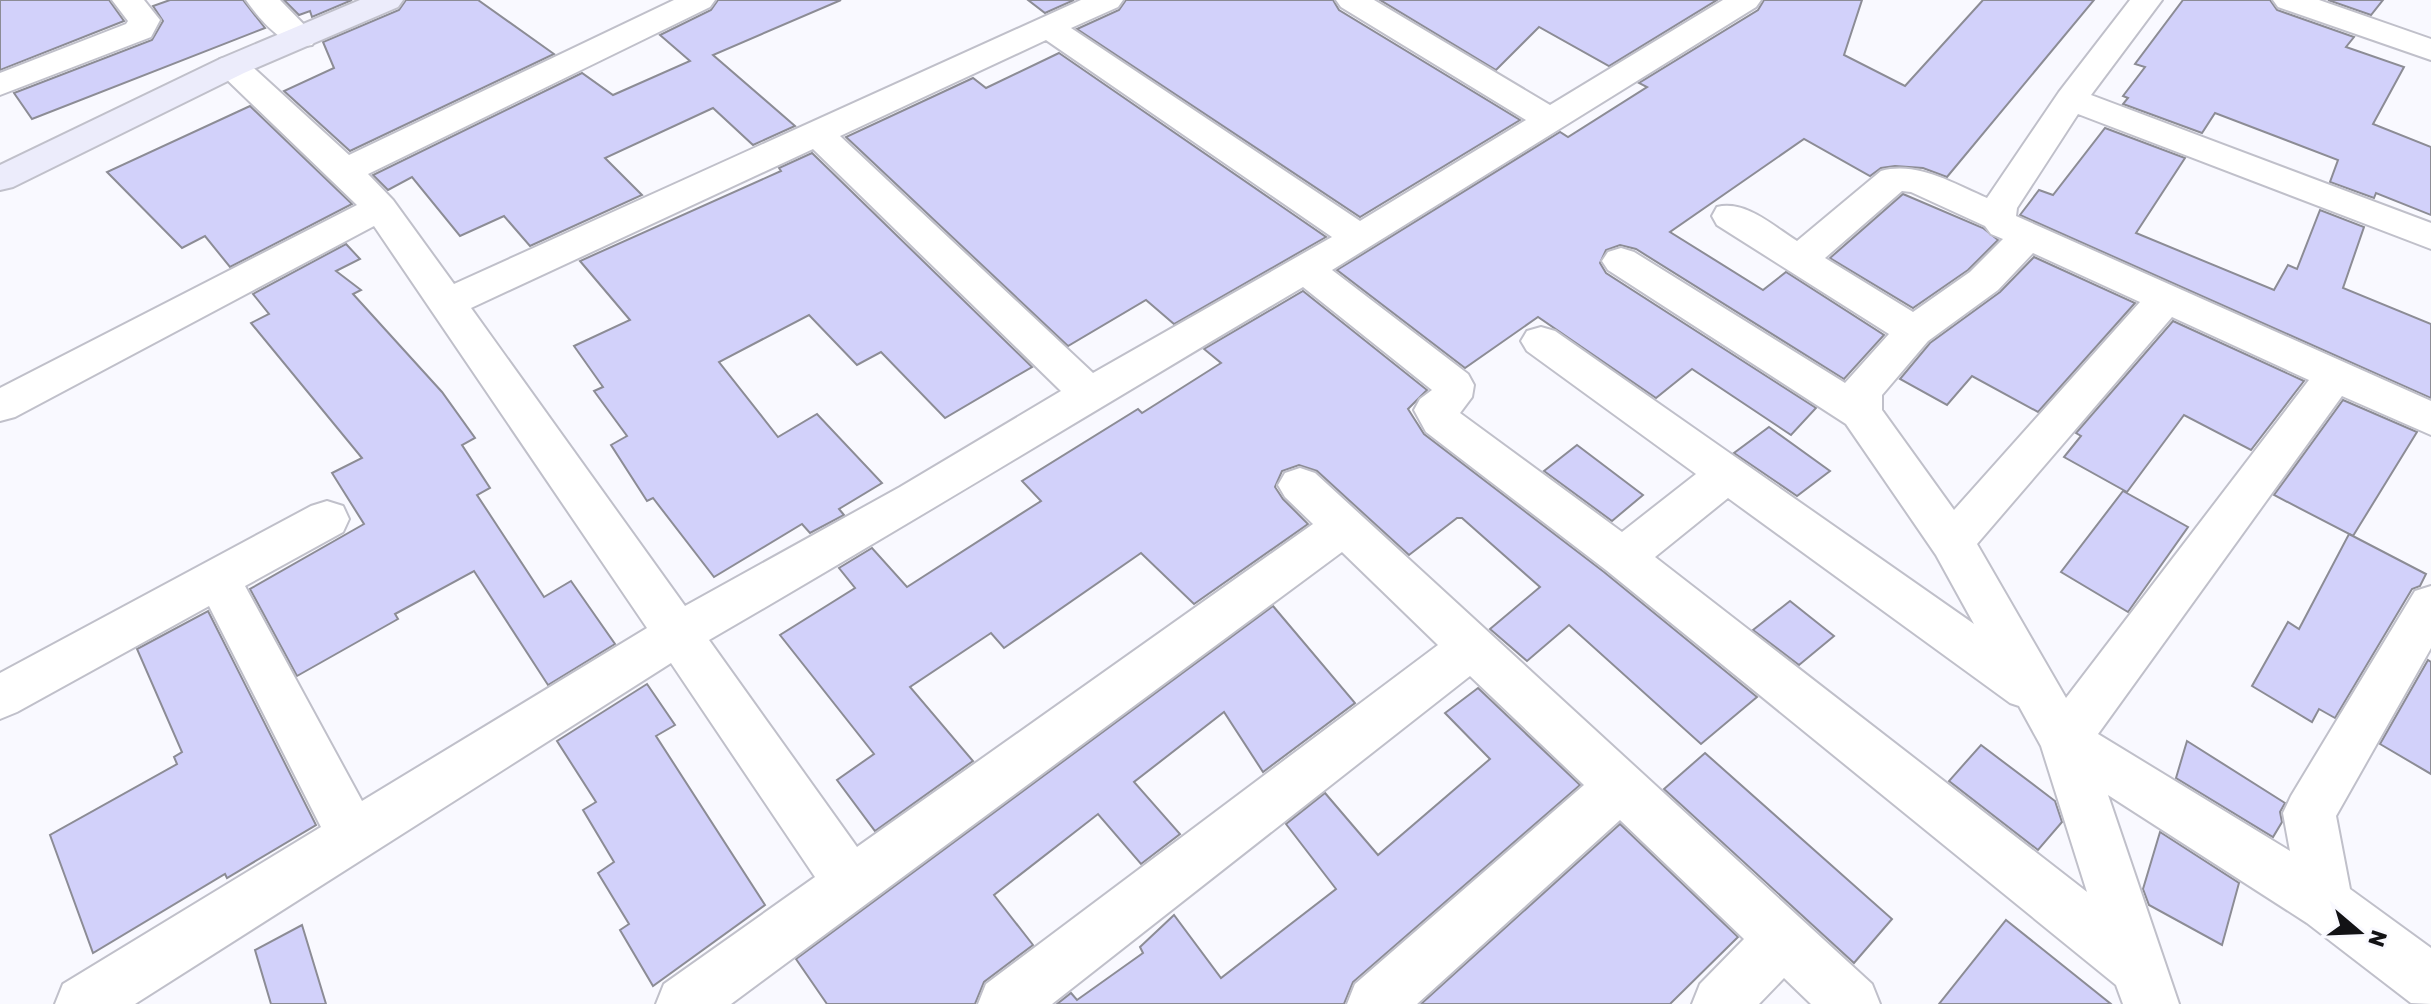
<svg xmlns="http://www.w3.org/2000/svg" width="2431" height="1004" font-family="Rubik,sans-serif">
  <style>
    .building { fill: #d2d1fa; stroke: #8c8c95; stroke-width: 2 }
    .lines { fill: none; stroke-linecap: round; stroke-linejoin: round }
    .minor-casing { stroke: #c0c0ca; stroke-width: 4 }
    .secondary-casing { stroke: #c0c0ca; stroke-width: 4 }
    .minor { fill: #fff; fill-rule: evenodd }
    .secondary { fill: #ececfb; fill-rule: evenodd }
  </style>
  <rect width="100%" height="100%" fill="#f9f9ff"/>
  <g class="building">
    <path d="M0 0H109L124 21 0 70Z"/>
    <path d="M170 0H243L265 28 32 119 14 93 152 40 163 21 153 6Z"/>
    <path d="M284 0H352L312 17 310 11 299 15Z"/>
    <path d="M406 0H478L554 54 350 151 284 91 334 68 323 42 399 10Z"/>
    <path d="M718 0H841L713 55 795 126 753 145 713 108 605 158 642 195 530 246 504 216 460 236 412 177 388 190 373 175 582 73 613 95 690 61 660 35 711 10Z"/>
    <path d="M1028 0H1074L1045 13Z"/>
    <path d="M1126 0H1333L1339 10 1520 120 1360 217 1077 29 1119 10Z"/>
    <path d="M1380 0H1717L1609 66 1539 27 1496 70Z"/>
    <path d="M1764 0H1862L1844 55 1905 86 1983 0H2094L1947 177 1923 168 1895 166 1881 168 1870 176 1804 139 1670 232 1763 290 1786 272 1884 335 1844 379 1636 249 1620 245 1606 250 1600 263 1606 273 1816 408 1791 435 1692 369 1656 398 1538 317 1465 368 1337 270 1560 132 1568 137 1647 87 1639 83 1758 10Z"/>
    <path d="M2183 0H2270L2277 10 2354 37 2346 47 2404 67 2373 124 2431 147V215L2376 193 2374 198 2330 182 2338 160 2215 113 2202 133 2123 104 2128 98 2123 96 2145 67 2135 64Z"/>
    <path d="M2328 0H2383L2371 15Z"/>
    <path d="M1059 53 1326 237 1174 324 1146 300 1068 346 846 137 973 78 986 88Z"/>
    <path d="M250 106 352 204 230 267 205 236 182 248 107 172Z"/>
    <path d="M2105 128 2185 158 2136 233 2274 290 2288 265 2297 269 2320 210 2364 227 2343 288 2431 324V398L2020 215 2039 190 2053 195Z"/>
    <path d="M812 153 1032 367 945 418 881 352 857 365 809 315 719 362 778 437 817 414 882 483 839 509 844 515 810 533 802 524 714 577 653 498 647 501 611 445 627 436 594 391 603 387 574 346 630 320 580 261 781 171 779 168Z"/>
    <path d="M1903 194 1983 228 1998 240 1968 270 1913 308 1830 258Z"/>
    <path d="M346 244 360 259 336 271 361 290 353 294 442 392 475 438 462 445 490 488 477 495 544 597 571 581 615 644 548 685 474 571 395 614 398 619 297 676 250 589 364 524 332 473 362 458 251 323 269 314 253 294Z"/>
    <path d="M2034 257 2135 303 2038 412 1972 376 1947 405 1900 379 1930 343 2000 292Z"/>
    <path d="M1303 291 1427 390 1408 409 1424 434 1604 572 1757 697 1701 744 1569 625 1527 661 1490 629 1540 587 1462 518H1457L1409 555 1317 471 1299 465 1282 471 1275 487 1283 499 1308 524 1194 604 1141 553 1004 648 991 633 910 687 973 761 875 831 837 780 874 754 780 635 855 588 839 568 872 548 907 587 1041 501 1022 481 1138 409 1142 413 1221 363 1204 349Z"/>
    <path d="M2173 321 2304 381 2251 450 2184 415 2127 492 2064 457 2081 436 2076 433Z"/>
    <path d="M2343 400 2417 432 2353 536 2274 495Z"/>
    <path d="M1769 427 1830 471 1797 496 1734 453Z"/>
    <path d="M1577 445 1643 495 1612 521 1544 471Z"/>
    <path d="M2123 491 2188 527 2128 612 2061 572Z"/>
    <path d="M2349 534 2426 574 2420 586 2412 589 2335 718 2319 709 2312 722 2252 686 2288 622 2299 629Z"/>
    <path d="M1790 601 1834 636 1799 665 1753 630Z"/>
    <path d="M1273 606 1355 703 1263 772 1224 712 1134 782 1180 834 1141 864 1098 814 994 895 1033 945 984 982 975 1004H827L796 959Z"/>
    <path d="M208 611 316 825 227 878 225 874 93 953 50 835 177 764 174 757 182 752 137 649Z"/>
    <path d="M2428 660 2431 662V774L2380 744Z"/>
    <path d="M647 684 675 725 656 736 765 905 653 986 620 930 629 924 598 873 614 862 583 810 596 802 557 741Z"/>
    <path d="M1478 688 1580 785 1353 982 1344 1004H1057L1071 993 1077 1000 1143 953 1140 947 1174 915 1221 978 1336 889 1286 824 1325 793 1378 855 1490 759 1445 713Z"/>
    <path d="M2187 741 2285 803 2280 812 2282 822 2273 837 2176 778Z"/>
    <path d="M1981 745 2055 801 2062 822 2038 850 1949 781Z"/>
    <path d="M1705 753 1892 919 1854 963 1664 789Z"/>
    <path d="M1620 824 1738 937 1670 1004H1421Z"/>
    <path d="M2160 832 2239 883 2222 945 2149 905 2143 889Z"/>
    <path d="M2006 920 2111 1004H1939Z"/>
    <path d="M302 925 326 1004H271L255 950Z"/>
  </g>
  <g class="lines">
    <g class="minor-casing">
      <g id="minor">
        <path d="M112 0H144L160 20 151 37 0 95V73L126 24 128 21Z"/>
        <path d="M246 0H280L317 38 312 45C286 51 261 21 246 0Z"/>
        <path d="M674 0H715L710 7 368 174 393 200 454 284 1081 0H1123L1118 7 1071 28 1360 221 1526 120 1341 7 1336 0H1374L1550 105 1723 0H1761L1756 7 1332 270 1468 374 1474 385 1472 397 1460 413 1622 532 1696 474 1527 351 1521 341 1527 331 1541 327 1555 331 1974 624 1936 555 1846 424 1608 270 1602 261 1608 252 1621 248 1634 252 1845 383 1889 334 1717 225 1712 216 1717 207C1746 200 1773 226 1797 241L1881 171C1918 161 1954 184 1987 198L2059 92 2130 0H2162L2091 95 2431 223V249L2078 114 2017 208 2016 216 2431 401V435L2342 396 2098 734 2290 851 2283 813 2291 796 2415 591 2431 586V648L2336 816 2350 889 2431 948V1004L2411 1003 2307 923 2108 795 2179 1004H2123L2116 985 1606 570 1426 432 1414 410 1420 399 1432 390 1303 287C1105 404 908 525 709 640L857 847 1313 524 1285 497 1278 485 1285 473 1300 468 1315 473 1872 984 1880 1004H1811L1784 978 1759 1004H1692L1700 984 1744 939 1620 820 1417 1004H1347L1355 984 1584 785 1470 676 1052 1004H978L986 984 1438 645 1342 552 731 1004H656L664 984 815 877 671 663 135 1004H55L63 984 321 827 209 606 17 712 0 719V673L311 506 327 501 343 506 349 519 343 532 245 586 362 801 647 628 374 226 15 417 0 421V388L357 205 220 73 216 66 220 59 232 56 244 59 349 155ZM1046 40 1332 237 1093 373 840 136ZM813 149 1061 391 900 487 685 606 471 308ZM1902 191 1911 192 1985 226 1991 234 2003 239 1970 272 1913 312 1825 258ZM2033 253 2140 302 1954 510 1882 410V395L1928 341 1998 290ZM2172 317 2309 380 2066 698 1977 544ZM1728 498 2010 703 2019 706 2041 746 2087 892 1655 557Z"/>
        <path d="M2273 0H2319L2431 39V60L2278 7Z"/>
      </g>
    </g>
    <g class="secondary-casing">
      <path id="secondary" d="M360 0H403L398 7 244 73 13 187 0 190V165L220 59Z"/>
    </g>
    <use href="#minor" class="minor"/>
    <use href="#secondary" class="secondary"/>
  </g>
  <g transform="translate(2359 932) rotate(109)" stroke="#f9f9ff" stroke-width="6" paint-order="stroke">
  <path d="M0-6L14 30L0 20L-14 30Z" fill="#121215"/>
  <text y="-12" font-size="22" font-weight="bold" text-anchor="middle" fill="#121215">N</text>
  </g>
</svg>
